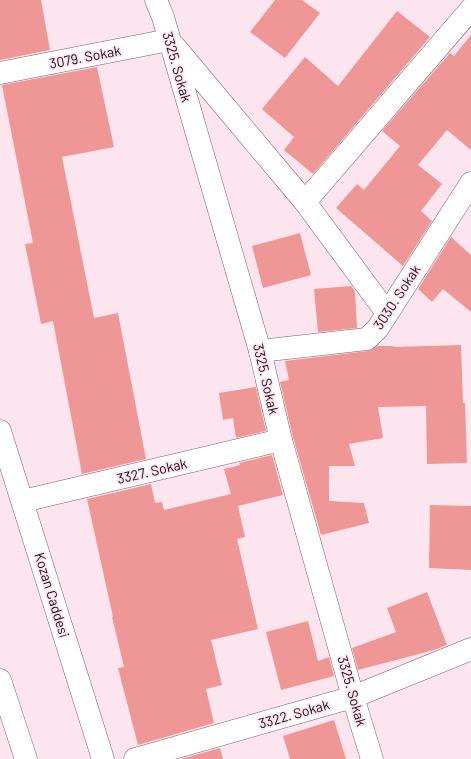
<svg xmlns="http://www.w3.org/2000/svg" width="471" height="759" font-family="Barlow,sans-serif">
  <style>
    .building { fill: #ee9796 }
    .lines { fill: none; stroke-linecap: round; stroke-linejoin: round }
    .minor-casing { stroke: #7c5b6a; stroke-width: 23 }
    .highway-casing { stroke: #7c5b6a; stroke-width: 23 }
    .minor { stroke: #fff; stroke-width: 22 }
    .highway { stroke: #fff; stroke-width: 22 }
    .labels { text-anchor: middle; stroke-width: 3.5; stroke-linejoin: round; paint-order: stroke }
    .street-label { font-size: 14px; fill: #1a0d13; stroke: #fde5ef }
  </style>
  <rect width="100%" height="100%" fill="#fde5ef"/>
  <g class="building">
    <path d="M0 0H41L50 50 0 60Z"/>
    <path d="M275 0H302L320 13 285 58 250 32Z"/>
    <path d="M397 11 430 37 313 174 284 150 294 137 262 109 305 57 338 86Z"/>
    <path d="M471 35V150L447 130 418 165 442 184 421 211 432 221 403 266 336 208 357 184 364 190 400 146 382 131 450 53 454 56Z"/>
    <path d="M97 67 114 147 62 157 94 318 118 313 146 459 82 474 53 321 41 324 25 244 33 243 2 85Z"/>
    <path d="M300 233 311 275 263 288 252 246Z"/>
    <path d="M451 237 471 255V312L443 289 432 302 418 289Z"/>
    <path d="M351 286 355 291 357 328 318 332 314 289Z"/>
    <path d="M461 345 463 403H465L467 463 427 464 426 406 378 407 383 438 349 444 355 466H329V501L364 503 369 523 321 535 293 437 280 382 289 380 285 361 368 351 377 346H394L393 347Z"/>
    <path d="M256 387 266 431 236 438 233 418 223 420 219 393Z"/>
    <path d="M272 455 283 495 238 506 245 537 237 539 258 629 211 640 222 685 206 689 214 723 138 745 118 668 124 667 112 617H113L87 499 151 484 155 503 162 502 164 510 231 494 224 469 240 465 239 463Z"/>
    <path d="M430 505 471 506V570L429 568Z"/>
    <path d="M427 592 447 645 434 650 358 670 352 648 396 632 387 608Z"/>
    <path d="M308 621 318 661 329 657 334 676 281 690 266 632Z"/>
    <path d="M334 720 346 759H290L283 736Z"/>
    <path d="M220 748 223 759H181Z"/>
  </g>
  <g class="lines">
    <g class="minor-casing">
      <g id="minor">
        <path d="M156 0 163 17 260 351 281 440 353 697 372 759"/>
        <path d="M175 47 305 202 387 313"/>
        <path d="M0 73 169 40"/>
        <path d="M305 202 471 9"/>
        <path d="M260 351 367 339 378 328 471 183"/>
        <path d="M23 501 281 440"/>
        <path d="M135 759 353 697 471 649"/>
      </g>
    </g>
    <g class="highway-casing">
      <g id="highway">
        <path d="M0 431 103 759"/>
        <path d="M0 680 26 759"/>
      </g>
    </g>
    <use href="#minor" class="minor"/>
    <use href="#highway" class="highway"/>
  </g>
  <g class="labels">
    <g class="street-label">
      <text transform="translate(85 57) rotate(-11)" y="5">3079. Sokak</text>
      <text transform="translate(177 67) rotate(74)" y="5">3325. Sokak</text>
      <text transform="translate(397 297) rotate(-57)" y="5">3030. Sokak</text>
      <text transform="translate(266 379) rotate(77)" y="5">3325. Sokak</text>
      <text transform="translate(152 471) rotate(-13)" y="5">3327. Sokak</text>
      <text transform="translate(52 595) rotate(73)" y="5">Kozan Caddesi</text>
      <text transform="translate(352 691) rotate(74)" y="5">3325. Sokak</text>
      <text transform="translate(294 714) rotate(-16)" y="5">3322. Sokak</text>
    </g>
  </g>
</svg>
